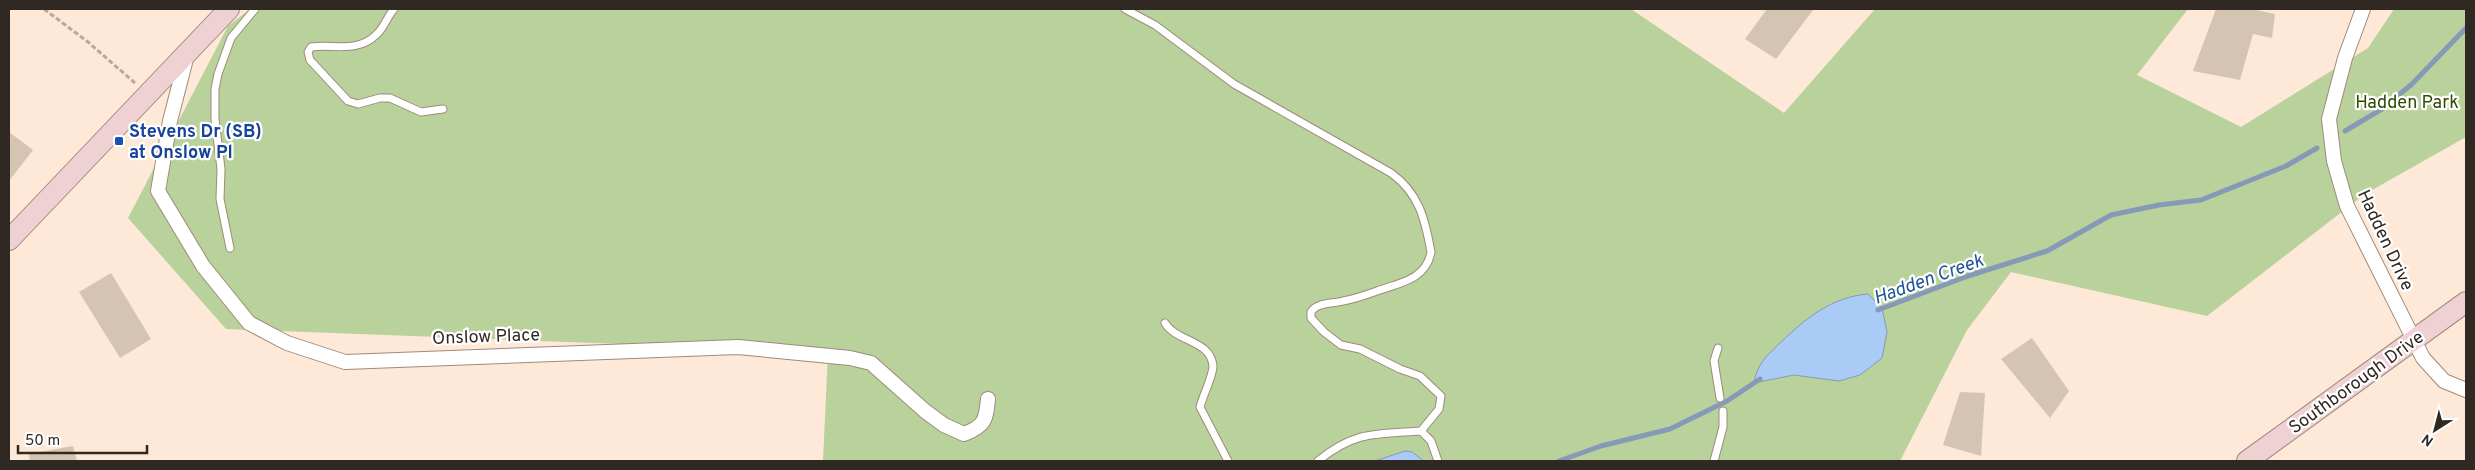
<svg xmlns="http://www.w3.org/2000/svg" width="2475" height="470" font-family="Overpass,sans-serif">
  <style>
    .green { fill: #b9d19a }
    .water { fill: #abcbf7; stroke: #869ab7 }
    .lines { fill: none; stroke-linecap: round; stroke-linejoin: round }
    .stream { stroke: #869ab7; stroke-width: 5 }
    .building { fill: #d5c4b1 }
    .lane-casing { stroke: #9e8b7b; stroke-width: 9 }
    .street-casing { stroke: #9e8b7b; stroke-width: 16 }
    .secondary-casing { stroke: #9e8b7b; stroke-width: 22 }
    .path { stroke: #b9a99b; stroke-width: 3; stroke-dasharray: 5 2.5; stroke-linecap: butt }
    .lane { stroke: #fff; stroke-width: 7 }
    .street { stroke: #fff; stroke-width: 14 }
    .secondary { stroke: #efd1d4; stroke-width: 20 }
    .transit-dot { fill: #1a4fb4; stroke: #fff; stroke-width: 2 }
    .labels { text-anchor: middle; stroke-width: 4.5; stroke-linejoin: round; paint-order: stroke }
    .park-label { font-size: 18px; fill: #324902; stroke: #fff }
    .transit-label { font-size: 18px; font-weight: bold; fill: #164399; stroke: #fff; text-anchor: start }
    .street-label { font-size: 18px; fill: #302822; stroke: #fff }
    .water-label { font-size: 19px; font-style: italic; fill: #225394; stroke: #fff }
  </style>
  <rect width="100%" height="100%" fill="#fee9d8"/>
  <path class="green" d="M250 9H1631L1784 113 1875 9H2188L2137 75 2241 127 2368 48 2394 9H2466V137L2365 194 2207 316 2011 272 1967 330 1900 461H823L828 352 226 329 128 218 228 26Z"/>
  <g class="water">
    <path d="M1868 294 1882 308 1887 332 1882 358 1860 375 1839 381 1794 375 1754 383C1757 363 1768 355 1781 342 1806 318 1832 297 1868 294Z"/>
    <path d="M1405 451 1412 452 1424 461H1375Z"/>
  </g>
  <g class="lines">
    <g class="stream">
      <path d="M2345 131 2382 109 2412 84 2466 28"/>
      <path d="M1878 310 1968 276 2047 251 2111 215 2159 205 2201 200 2286 166 2317 148"/>
      <path d="M1559 461 1601 446 1670 429 1727 401 1760 379"/>
    </g>
  </g>
  <g class="building">
    <path d="M1767 9H1814L1776 59 1745 39Z"/>
    <path d="M2216 9H2252L2275 14 2272 38 2253 34 2240 80 2193 71Z"/>
    <path d="M9 132 33 150 9 181Z"/>
    <path d="M111 273 151 339 120 358 79 292Z"/>
    <path d="M2032 338 2069 391 2050 418 2001 359Z"/>
    <path d="M1960 392 1985 393 1981 456 1943 445Z"/>
    <path d="M73 446 77 461H30L29 454Z"/>
  </g>
  <g class="lines">
    <g class="lane-casing">
      <g id="lane">
        <path d="M394 9C387 17 384 28 376 35 357 53 334 44 311 47L308 52 310 60 348 101 358 104 380 98H390L421 112 443 109"/>
        <path d="M1125 9 1155 25 1234 84 1391 173C1419 193 1425 219 1431 252 1426 280 1399 283 1377 291 1366 295 1355 299 1343 301 1333 304 1317 302 1311 312V318L1324 332 1341 345 1360 349 1400 369 1420 376 1441 396 1439 409 1421 431C1376 434 1354 431 1318 461"/>
        <path d="M230 248 220 199 221 169 215 119V89L218 74 231 38 255 9"/>
        <path d="M1165 323C1176 342 1211 340 1213 366 1213 376 1203 395 1200 407L1228 461"/>
        <path d="M1718 348 1714 361 1720 398"/>
        <path d="M1421 431 1431 441 1438 461"/>
        <path d="M1714 461 1723 427V411"/>
      </g>
    </g>
    <g class="street-casing">
      <g id="street">
        <path d="M2363 9 2345 58 2329 119 2334 161 2347 206 2423 358 2444 381 2466 390"/>
        <path d="M187 55 170 121 158 191 203 266 249 323 287 343 345 362 738 347 850 358 871 363 925 411 944 425 964 434C985 426 986 420 988 399"/>
      </g>
    </g>
    <g class="secondary-casing">
      <g id="secondary">
        <path d="M9 240 229 9"/>
        <path d="M2247 461 2466 302"/>
      </g>
    </g>
    <path class="path" d="M44 9 88 42 135 83"/>
    <use href="#lane" class="lane"/>
    <use href="#street" class="street"/>
    <use href="#secondary" class="secondary"/>
  </g>
  <rect class="transit-dot" x="114" y="136" width="10" height="10" rx="2.5"/>
  <g class="labels">
    <g class="park-label">
      <text x="2407" y="108">Hadden Park</text>
    </g>
    <g class="transit-label">
      <text x="129" y="137">Stevens Dr (SB)<tspan x="129" dy="21">at Onslow Pl</tspan></text>
    </g>
    <g class="street-label">
      <text transform="translate(2386 240) rotate(65)" y="6">Hadden Drive</text>
      <text transform="translate(486 336) rotate(-2)" y="6">Onslow Place</text>
      <text transform="translate(2356 382) rotate(-36)" y="6">Southborough Drive</text>
    </g>
    <g class="water-label">
      <text transform="translate(1928 278) rotate(-20)" y="7">Hadden Creek</text>
    </g>
  </g>
  <rect width="2475" height="470" fill="none" stroke="#302822" stroke-width="20"/>
  <g transform="translate(2435 430) rotate(216)" stroke="#ffffff" stroke-width="4" paint-order="stroke">
  <path d="M0-4L9 19L0 12L-9 19Z" fill="#302822"/>
  <text y="-8" font-size="14" font-weight="bold" text-anchor="middle" fill="#302822">N</text>
  </g>
  <path d="M18 445v8h129v-8" fill="none" stroke="#302822" stroke-width="2.5"/>
  <text x="25" y="445" font-size="15" fill="#302822" stroke="#ffffff" stroke-width="4" paint-order="stroke">50 m</text>
</svg>
